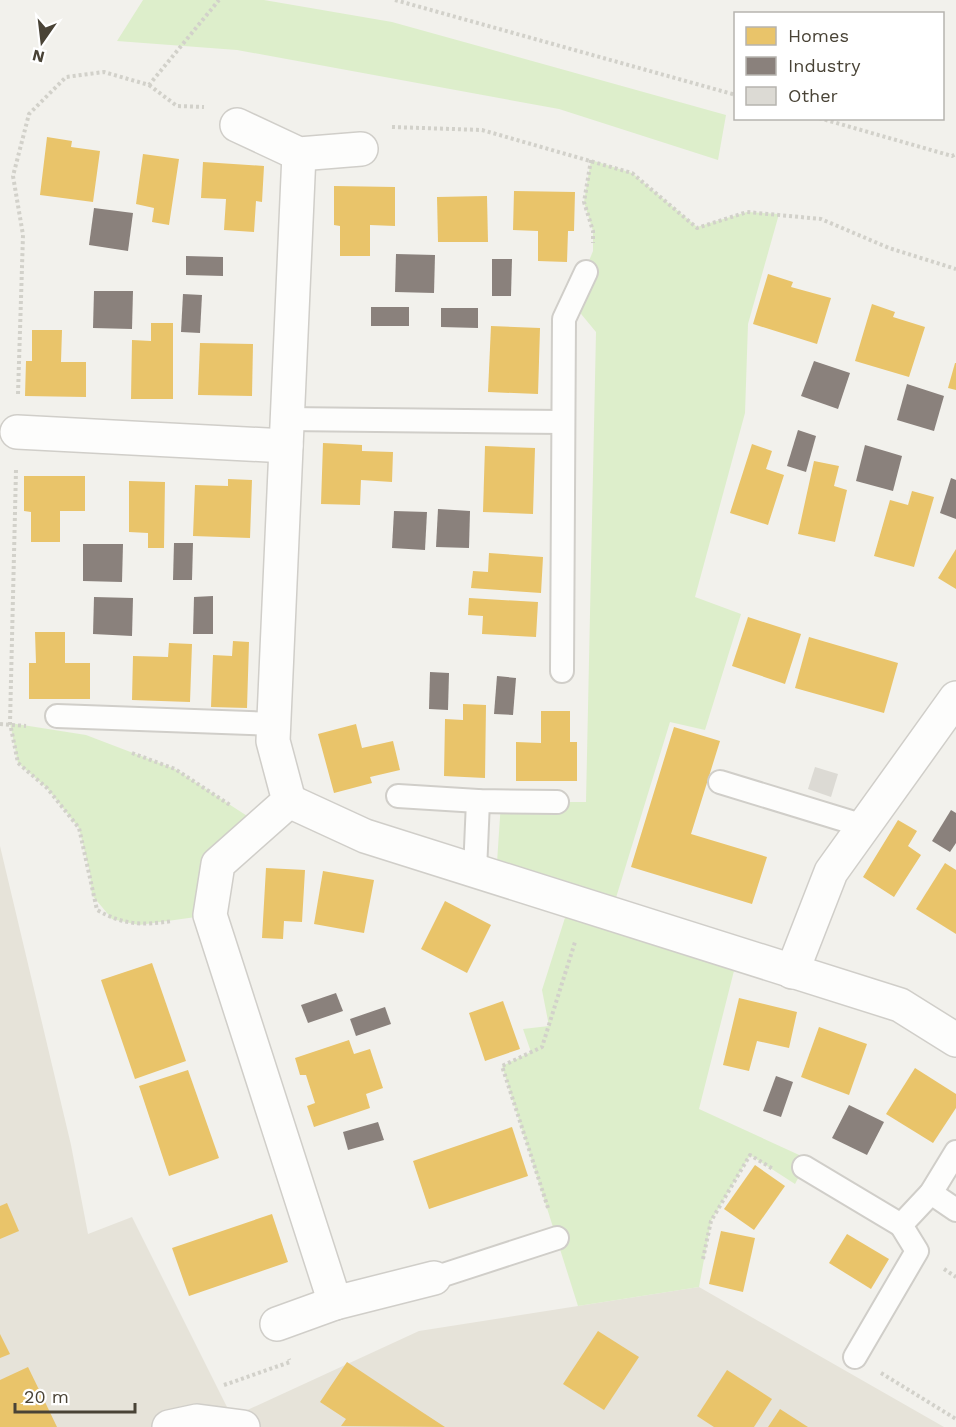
<svg xmlns="http://www.w3.org/2000/svg" width="956" height="1427" font-family="'Work Sans',sans-serif">
  <style>
    .residential { fill: #e6e3d9 }
    .green { fill: #ddeecb }
    .homes { fill: #e9c46a }
    .industry { fill: #8a817c }
    .building { fill: #dcdad4 }
    .lines { fill: none; stroke-linecap: round; stroke-linejoin: round }
    .lane-casing { stroke: #d0cec9; stroke-width: 26 }
    .street-casing { stroke: #d0cec9; stroke-width: 36 }
    .path { stroke: #d2d1ca; stroke-width: 4; stroke-dasharray: 3 3; stroke-linecap: butt }
    .lane { stroke: #fdfdfc; stroke-width: 22 }
    .street { stroke: #fdfdfc; stroke-width: 33 }
  </style>
  <rect width="100%" height="100%" fill="#f2f1ec"/>
  <path class="residential" d="M0 846 71 1145 88 1234 132 1217 232 1417 419 1331 699 1287 944 1427H0Z"/>
  <g class="green">
    <path d="M143 0H264L392 22 726 115 718 160 559 109 237 50 117 41Z"/>
    <path d="M591 160 632 173 697 227 747 212 779 214 748 324 745 413 695 597 741 614 705 730 670 722 611 914 738 955 699 1109 808 1159 795 1184 750 1155 711 1221 699 1287 578 1306 502 1066 531 1052 523 1029 549 1026 542 990 570 902 496 878 501 802H586L596 332 572 303 593 251V231L584 202Z"/>
    <path d="M10 723 86 735 175 769 261 825 218 864 210 915 139 925 112 919 92 895 90 873 79 828 47 788 18 763Z"/>
  </g>
  <g class="homes">
    <path d="M47 137 72 141 71 147 100 151 93 202 40 195Z"/>
    <path d="M143 154 179 159 169 225 152 222 154 208 136 204Z"/>
    <path d="M203 162 264 166 262 202 256 201 254 232 224 230 226 199 201 198Z"/>
    <path d="M334 186 395 187V226L370 225V256H340V226L334 225Z"/>
    <path d="M514 191 575 192 574 231H568L567 262 538 261V231L513 230Z"/>
    <path d="M487 196 488 242H438L437 197Z"/>
    <path d="M768 274 793 282 791 287 831 298 817 344 753 324Z"/>
    <path d="M872 304 895 312 893 317 925 327 909 377 855 361Z"/>
    <path d="M151 323H173V399H131L132 340 151 341Z"/>
    <path d="M491 326 540 328 538 394 488 392Z"/>
    <path d="M32 330H62L61 362H86V397L25 396 26 361H32Z"/>
    <path d="M200 343 253 344 252 396 198 395Z"/>
    <path d="M955 363H956V390L948 388Z"/>
    <path d="M323 443 362 445V451L393 452 392 482 361 480 360 505 321 504Z"/>
    <path d="M752 444 772 451 766 469 784 475 768 525 730 513Z"/>
    <path d="M485 446 535 448 533 514 483 512Z"/>
    <path d="M814 461 839 466 834 486 847 490 835 542 798 534Z"/>
    <path d="M24 476H85V511H60V542H31V512L24 511Z"/>
    <path d="M228 479 252 480 250 538 193 536 195 485 228 486Z"/>
    <path d="M129 481 165 482 164 548H148V533L129 532Z"/>
    <path d="M912 491 934 497 914 567 874 556 890 500 908 505Z"/>
    <path d="M956 549V589L938 578Z"/>
    <path d="M489 553 543 557 541 593 471 588 473 571 488 572Z"/>
    <path d="M469 598 538 602 536 637 482 634 483 616 468 615Z"/>
    <path d="M748 617 801 634 785 684 732 666Z"/>
    <path d="M35 632H65V663H90V699H29V663H36Z"/>
    <path d="M809 637 898 663 884 713 795 688Z"/>
    <path d="M233 641 249 642 247 708 211 707 213 655 232 656Z"/>
    <path d="M169 643 192 644 190 702 132 700 133 656 168 657Z"/>
    <path d="M463 704 486 705 485 778 444 776 445 719 463 720Z"/>
    <path d="M541 711H570V742H577V781H516V742L541 743Z"/>
    <path d="M356 724 362 748 393 741 400 770 370 777 372 783 334 793 318 734Z"/>
    <path d="M674 727 720 741 691 834 767 857 752 904 631 867Z"/>
    <path d="M898 820 917 831 908 846 921 855 894 897 863 877Z"/>
    <path d="M945 863 956 870V934L916 909Z"/>
    <path d="M266 868 305 870 302 922 284 921 283 939 262 938Z"/>
    <path d="M323 871 374 880 364 933 314 924Z"/>
    <path d="M445 901 491 925 467 973 421 949Z"/>
    <path d="M152 963 186 1061 135 1079 101 980Z"/>
    <path d="M739 998 797 1012 789 1048 757 1041 749 1071 723 1065Z"/>
    <path d="M503 1001 520 1049 485 1061 469 1013Z"/>
    <path d="M819 1027 867 1044 849 1095 801 1077Z"/>
    <path d="M349 1040 354 1054 370 1049 383 1088 366 1094 370 1108 314 1127 307 1106 315 1103 306 1075H300L295 1058Z"/>
    <path d="M915 1068 956 1094V1108L933 1143 886 1114Z"/>
    <path d="M188 1070 219 1158 169 1176 139 1086Z"/>
    <path d="M512 1127 528 1176 429 1209 413 1161Z"/>
    <path d="M755 1165 785 1186 754 1230 724 1209Z"/>
    <path d="M7 1203 19 1231 0 1239V1206Z"/>
    <path d="M272 1214 288 1262 189 1296 172 1248Z"/>
    <path d="M721 1231 755 1238 743 1292 709 1284Z"/>
    <path d="M847 1234 889 1259 871 1289 829 1263Z"/>
    <path d="M598 1331 639 1357 604 1410 563 1384Z"/>
    <path d="M0 1334 10 1354 0 1358Z"/>
    <path d="M347 1362 422 1412 445 1427 341 1426 346 1419 320 1402Z"/>
    <path d="M28 1367 45 1402 57 1427H0V1380Z"/>
    <path d="M727 1370 772 1399 754 1427H714L697 1416Z"/>
    <path d="M780 1409 808 1427H768Z"/>
  </g>
  <g class="industry">
    <path d="M94 208 133 213 128 251 89 245Z"/>
    <path d="M396 254 435 255 434 293 395 292Z"/>
    <path d="M186 256 223 257V276L186 275Z"/>
    <path d="M492 259H512L511 296H492Z"/>
    <path d="M94 291H133L132 329 93 328Z"/>
    <path d="M183 294 202 295 200 333 181 332Z"/>
    <rect x="371" y="307" width="38" height="19"/>
    <path d="M441 308H478V328L441 327Z"/>
    <path d="M814 361 850 373 838 409 801 396Z"/>
    <path d="M907 384 944 396 934 431 897 420Z"/>
    <path d="M798 430 816 436 806 472 787 466Z"/>
    <path d="M865 445 902 456 893 491 856 481Z"/>
    <path d="M951 478 956 480V519L940 513Z"/>
    <path d="M438 509 470 511 469 548 436 547Z"/>
    <path d="M394 511 427 512 425 550 392 548Z"/>
    <path d="M174 543H193L192 580H173Z"/>
    <path d="M83 544H123L122 582 83 581Z"/>
    <path d="M213 596V634H193L194 597Z"/>
    <path d="M94 597 133 598 132 636 93 634Z"/>
    <path d="M430 672 449 673 448 710 429 709Z"/>
    <path d="M497 676 516 678 513 715 494 714Z"/>
    <path d="M951 810 956 813V843L950 852 932 841Z"/>
    <path d="M336 993 343 1011 308 1023 301 1005Z"/>
    <path d="M385 1007 391 1024 356 1036 350 1019Z"/>
    <path d="M776 1076 793 1082 781 1117 763 1111Z"/>
    <path d="M849 1105 884 1122 867 1155 832 1138Z"/>
    <path d="M378 1122 384 1140 348 1150 343 1132Z"/>
  </g>
  <path class="building" d="M815 767 838 774 831 797 808 789Z"/>
  <g class="lines">
    <g class="lane-casing">
      <g id="lane">
        <path d="M287 419 563 422"/>
        <path d="M562 671 564 319 586 272"/>
        <path d="M57 716 274 724"/>
        <path d="M720 782 864 826"/>
        <path d="M398 796 478 801 557 802"/>
        <path d="M475 871 478 801"/>
        <path d="M804 1167 901 1225 931 1193 956 1152"/>
        <path d="M931 1193 956 1210"/>
        <path d="M434 1278 557 1238"/>
        <path d="M855 1357 917 1251 901 1225"/>
      </g>
    </g>
    <g class="street-casing">
      <g id="street">
        <path d="M237 125 299 154 361 149"/>
        <path d="M299 154 273 741 289 801 218 864 210 915 335 1303"/>
        <path d="M17 432 286 446"/>
        <path d="M289 801 365 836 900 1005 956 1040"/>
        <path d="M792 972 831 872 956 698"/>
        <path d="M277 1324 335 1303 434 1278"/>
        <path d="M169 1427 197 1421 243 1427"/>
      </g>
    </g>
    <g class="path">
      <path d="M395 0 736 95"/>
      <path d="M149 85 177 106 204 107"/>
      <path d="M819 118 952 156 956 154"/>
      <path d="M392 127 482 130 632 173 697 228 747 212 821 219 889 248 956 269"/>
      <path d="M591 160 584 202 593 231V243"/>
      <path d="M18 394 23 235 13 176 29 114 66 77 104 72 149 85 219 0"/>
      <path d="M16 470 10 723 18 763 47 788 79 828 97 910C126 926 142 925 173 921"/>
      <path d="M0 724 26 726"/>
      <path d="M132 753 175 769 230 805"/>
      <path d="M548 1208 502 1066 542 1047 575 942"/>
      <path d="M703 1259 711 1221 750 1155 773 1169"/>
      <path d="M944 1269 956 1277"/>
      <path d="M881 1373 956 1419"/>
      <path d="M224 1385 290 1362 289 1359"/>
    </g>
    <use href="#lane" class="lane"/>
    <use href="#street" class="street"/>
  </g>
  <rect x="734" y="12" width="210" height="108" fill="#ffffff" stroke="#b6b4af" stroke-width="1.5"/>
  <rect x="746" y="27" width="30" height="18" fill="#e9c46a" stroke="#b6b4af" stroke-width="1.5"/>
  <text x="788" y="42" font-size="18" fill="#494336">Homes</text>
  <rect x="746" y="57" width="30" height="18" fill="#8a817c" stroke="#b6b4af" stroke-width="1.5"/>
  <text x="788" y="72" font-size="18" fill="#494336">Industry</text>
  <rect x="746" y="87" width="30" height="18" fill="#dcdad4" stroke="#b6b4af" stroke-width="1.5"/>
  <text x="788" y="102" font-size="18" fill="#494336">Other</text>
  <g transform="translate(42 42) rotate(194)" stroke="#ffffff" stroke-width="4.5" paint-order="stroke">
  <path d="M0-4.5L10 22L0 15L-10 22Z" fill="#494336"/>
  <text y="-9" font-size="16" font-weight="bold" text-anchor="middle" fill="#494336">N</text>
  </g>
  <path d="M15 1403v9h120v-9" fill="none" stroke="#494336" stroke-width="3"/>
  <text x="24" y="1403" font-size="18" fill="#494336" stroke="#ffffff" stroke-width="4.5" paint-order="stroke">20 m</text>
</svg>
